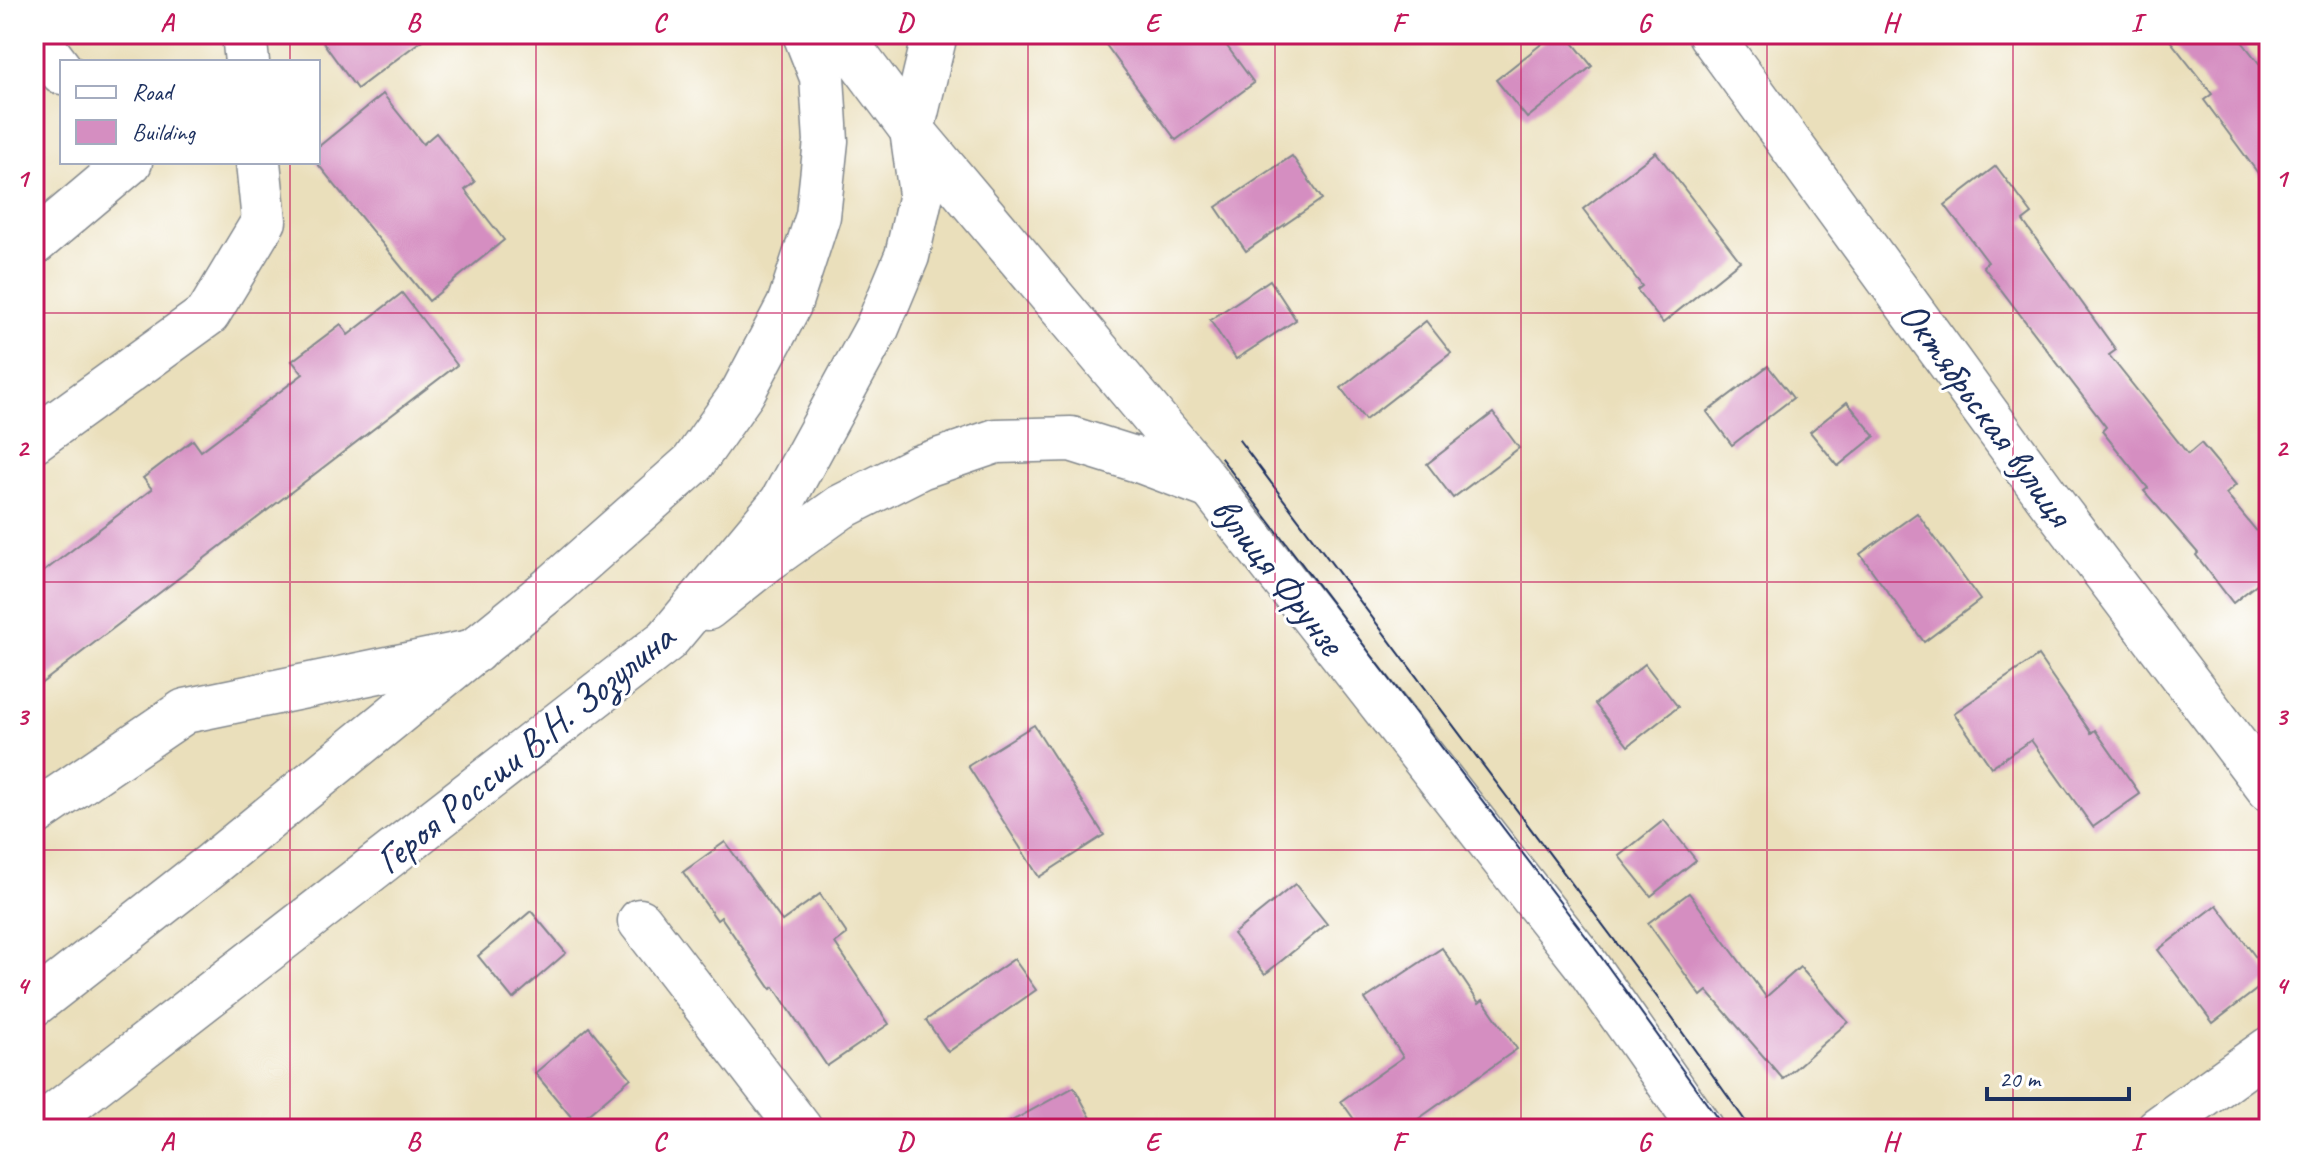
<svg xmlns="http://www.w3.org/2000/svg" width="2303" height="1163" font-family="Caveat,sans-serif">
  <style>
    .building { fill: #d58ec1 }
    .lines { fill: none; stroke-linecap: round; stroke-linejoin: round }
    .minor-casing { stroke: #82878c; stroke-width: 47 }
    .major-casing { stroke: #82878c; stroke-width: 47 }
    .minor { stroke: #fff; stroke-width: 44 }
    .major { stroke: #fff; stroke-width: 44 }
    .tram { stroke: #1b2f5e; stroke-width: 2 }
    .grid { fill: none; stroke: #c2185b; stroke-width: 2; stroke-opacity: 0.55 }
    .labels { text-anchor: middle; stroke-width: 6; stroke-linejoin: round; paint-order: stroke }
    .street-label { font-size: 40px; fill: #1b2f5e; stroke: #fff }
    .neatline { fill: none; stroke: #c2185b; stroke-width: 3 }
    .grid-label { font-size: 26px; text-anchor: middle; font-weight: bold; fill: #c2185b }
  </style>
  <rect width="100%" height="100%" fill="#fff"/>
  <filter id="ink" filterUnits="userSpaceOnUse"><feTurbulence type="fractalNoise" baseFrequency=".0125" numOctaves="2"/><feDisplacementMap in="SourceGraphic" scale="16" xChannelSelector="R" yChannelSelector="G"/><feConvolveMatrix kernelMatrix="1 2 1 2 8 2 1 2 1" color-interpolation-filters="sRGB"/></filter>
  <filter id="wash" filterUnits="userSpaceOnUse"><feTurbulence type="fractalNoise" baseFrequency=".006" numOctaves="4" result="noise"/><feDisplacementMap in="SourceGraphic" scale="32" xChannelSelector="R" yChannelSelector="G"/><feGaussianBlur stdDeviation="1.8" result="paint"/><feColorMatrix in="noise" values="0 0 0 0 0 0 0 0 0 0 0 0 0 0 0 0 0 1.4 0 .05"/><feComposite in="paint" operator="in"/></filter>
  <g filter="url(#wash)">
    <rect width="100%" height="100%" fill="#eadfbb"/>
    <g id="blocks">
      <g class="building">
        <path d="M317 34H430L357 89Z"/>
        <path d="M1098 34H1218L1254 83 1176 140Z"/>
        <path d="M1554 34H1566L1592 66 1527 118 1496 80Z"/>
        <path d="M2165 34H2236L2269 76V188L2204 100 2212 94Z"/>
        <path d="M383 94 423 144 436 133 475 182 465 190 504 240 429 301 316 162 318 147Z"/>
        <path d="M1656 152 1740 261 1663 323 1637 290 1642 286 1583 209Z"/>
        <path d="M1292 156 1322 199 1246 251 1216 207Z"/>
        <path d="M1996 166 2032 214 2023 221 2116 350 2109 355 2188 454 2201 443 2236 485 2226 494 2269 546V574L2233 603 2196 555 2198 553 2144 491 2148 488 2102 431 2106 427 1983 266 1988 262 1945 205Z"/>
        <path d="M1270 280 1296 320 1236 359 1210 320Z"/>
        <path d="M402 293 457 365 34 689V579L152 489 143 478 193 440 201 451 303 374 292 361 341 324 348 335Z"/>
        <path d="M1426 321 1451 353 1365 420 1341 388Z"/>
        <path d="M1768 366 1793 398 1732 445 1707 412Z"/>
        <path d="M1847 402 1875 436 1838 466 1810 432Z"/>
        <path d="M1493 413 1519 448 1453 498 1427 464Z"/>
        <path d="M1917 513 1980 600 1924 642 1860 554Z"/>
        <path d="M2038 656 2091 733 2095 730 2140 794 2093 827 2031 740 1991 767 1954 713Z"/>
        <path d="M1645 664 1678 707 1628 746 1595 704Z"/>
        <path d="M1034 725 1104 835 1039 877 968 766Z"/>
        <path d="M1664 820 1696 860 1651 896 1619 856Z"/>
        <path d="M725 842 782 921 820 894 847 934 835 943 889 1024 827 1066 774 987 771 989 721 917 717 920 683 872Z"/>
        <path d="M1295 884 1327 924 1265 974 1233 934Z"/>
        <path d="M1689 893 1766 997 1800 967 1848 1022 1783 1079 1707 991 1701 996 1648 923Z"/>
        <path d="M2217 905 2269 975V980L2213 1023 2158 950Z"/>
        <path d="M531 911 566 953 513 999 478 956Z"/>
        <path d="M1442 948 1479 1003 1483 1000 1517 1049 1404 1129H1361L1341 1101 1403 1057 1365 999Z"/>
        <path d="M1014 959 1036 990 948 1052 926 1020Z"/>
        <path d="M589 1027 631 1078 577 1124 535 1073Z"/>
        <path d="M1074 1087 1097 1129H997Z"/>
      </g>
    </g>
  </g>
  <g filter="url(#ink)">
    <use href="#blocks" fill-opacity="0" stroke="#82878c" stroke-width="2"/>
    <g class="lines">
      <g class="minor-casing">
        <g id="minor">
          <path d="M244 34 247 62"/>
          <path d="M1710 34 2049 499 2269 789"/>
          <path d="M34 35 62 72"/>
          <path d="M912 130 1196 468 1587 966 1701 1129"/>
          <path d="M34 243 130 162"/>
          <path d="M34 440 208 314 264 221 258 162"/>
          <path d="M707 608 767 560 841 507 920 467 996 441 1071 439 1138 460 1210 487"/>
          <path d="M34 814 185 711 475 651"/>
          <path d="M640 921 800 1129"/>
          <path d="M2158 1129 2269 1049"/>
        </g>
      </g>
      <g class="major-casing">
        <g id="major">
          <path d="M840 34 912 130"/>
          <path d="M34 1004 210 866 556 584 693 463 743 392 789 305 818 216 826 141 822 77 805 34"/>
          <path d="M37 1129 667 640 782 502 877 328 907 256 921 194 912 130 935 34"/>
        </g>
      </g>
      <use href="#minor" class="minor"/>
      <use href="#major" class="major"/>
      <g class="tram">
        <path d="M1239 440 1660 1001 1751 1129"/>
        <path d="M1221 458 1591 943 1725 1129"/>
      </g>
    </g>
  </g>
  <path class="grid" d="M290 34V62M536 34V1129M782 34V1129M1028 34V1129M1275 34V1129M1521 34V1129M1767 34V1129M2013 34V1129M290 162V1129M34 313H2269M34 582H2269M34 850H2269"/>
  <g class="labels">
    <g class="street-label">
      <text transform="translate(1987 413) rotate(54)" y="14">Октябрьская вулиця</text>
      <text transform="translate(1279 575) rotate(52)" y="14">вулиця Фрунзе</text>
      <text transform="translate(524 748) rotate(-39)" y="14">Героя России В.Н. Зозулина</text>
    </g>
  </g>
  <rect width="2303" height="1163" fill="none" stroke="#fff" stroke-width="88"/>
  <rect x="60" y="60" width="260" height="104" fill="#ffffff" stroke="#a4acbf" stroke-width="2"/>
  <rect x="76" y="86" width="40" height="12" fill="#ffffff" stroke="#a4acbf" stroke-width="2"/>
  <text x="132" y="100" font-size="24" fill="#1b2f5e">Road</text>
  <rect x="76" y="120" width="40" height="24" fill="#d58ec1" stroke="#a4acbf" stroke-width="2"/>
  <text x="132" y="140" font-size="24" fill="#1b2f5e">Building</text>
  <path d="M1987 1087v12h142v-12" fill="none" stroke="#1b2f5e" stroke-width="4"/>
  <text x="1999" y="1087" font-size="24" fill="#1b2f5e" stroke="#ffffff" stroke-width="6" paint-order="stroke">20 m</text>
  <rect x="44" y="44" width="2215" height="1075" class="neatline"/>
  <g class="grid-label">
    <text x="167" y="31">A</text>
    <text x="413" y="31">B</text>
    <text x="659" y="31">C</text>
    <text x="905" y="31">D</text>
    <text x="1152" y="31">E</text>
    <text x="1398" y="31">F</text>
    <text x="1644" y="31">G</text>
    <text x="1890" y="31">H</text>
    <text x="2136" y="31">I</text>
    <text x="22" y="187">1</text>
    <text x="2281" y="187">1</text>
    <text x="22" y="456">2</text>
    <text x="2281" y="456">2</text>
    <text x="22" y="725">3</text>
    <text x="2281" y="725">3</text>
    <text x="22" y="994">4</text>
    <text x="2281" y="994">4</text>
    <text x="167" y="1150">A</text>
    <text x="413" y="1150">B</text>
    <text x="659" y="1150">C</text>
    <text x="905" y="1150">D</text>
    <text x="1152" y="1150">E</text>
    <text x="1398" y="1150">F</text>
    <text x="1644" y="1150">G</text>
    <text x="1890" y="1150">H</text>
    <text x="2136" y="1150">I</text>
  </g>
</svg>
